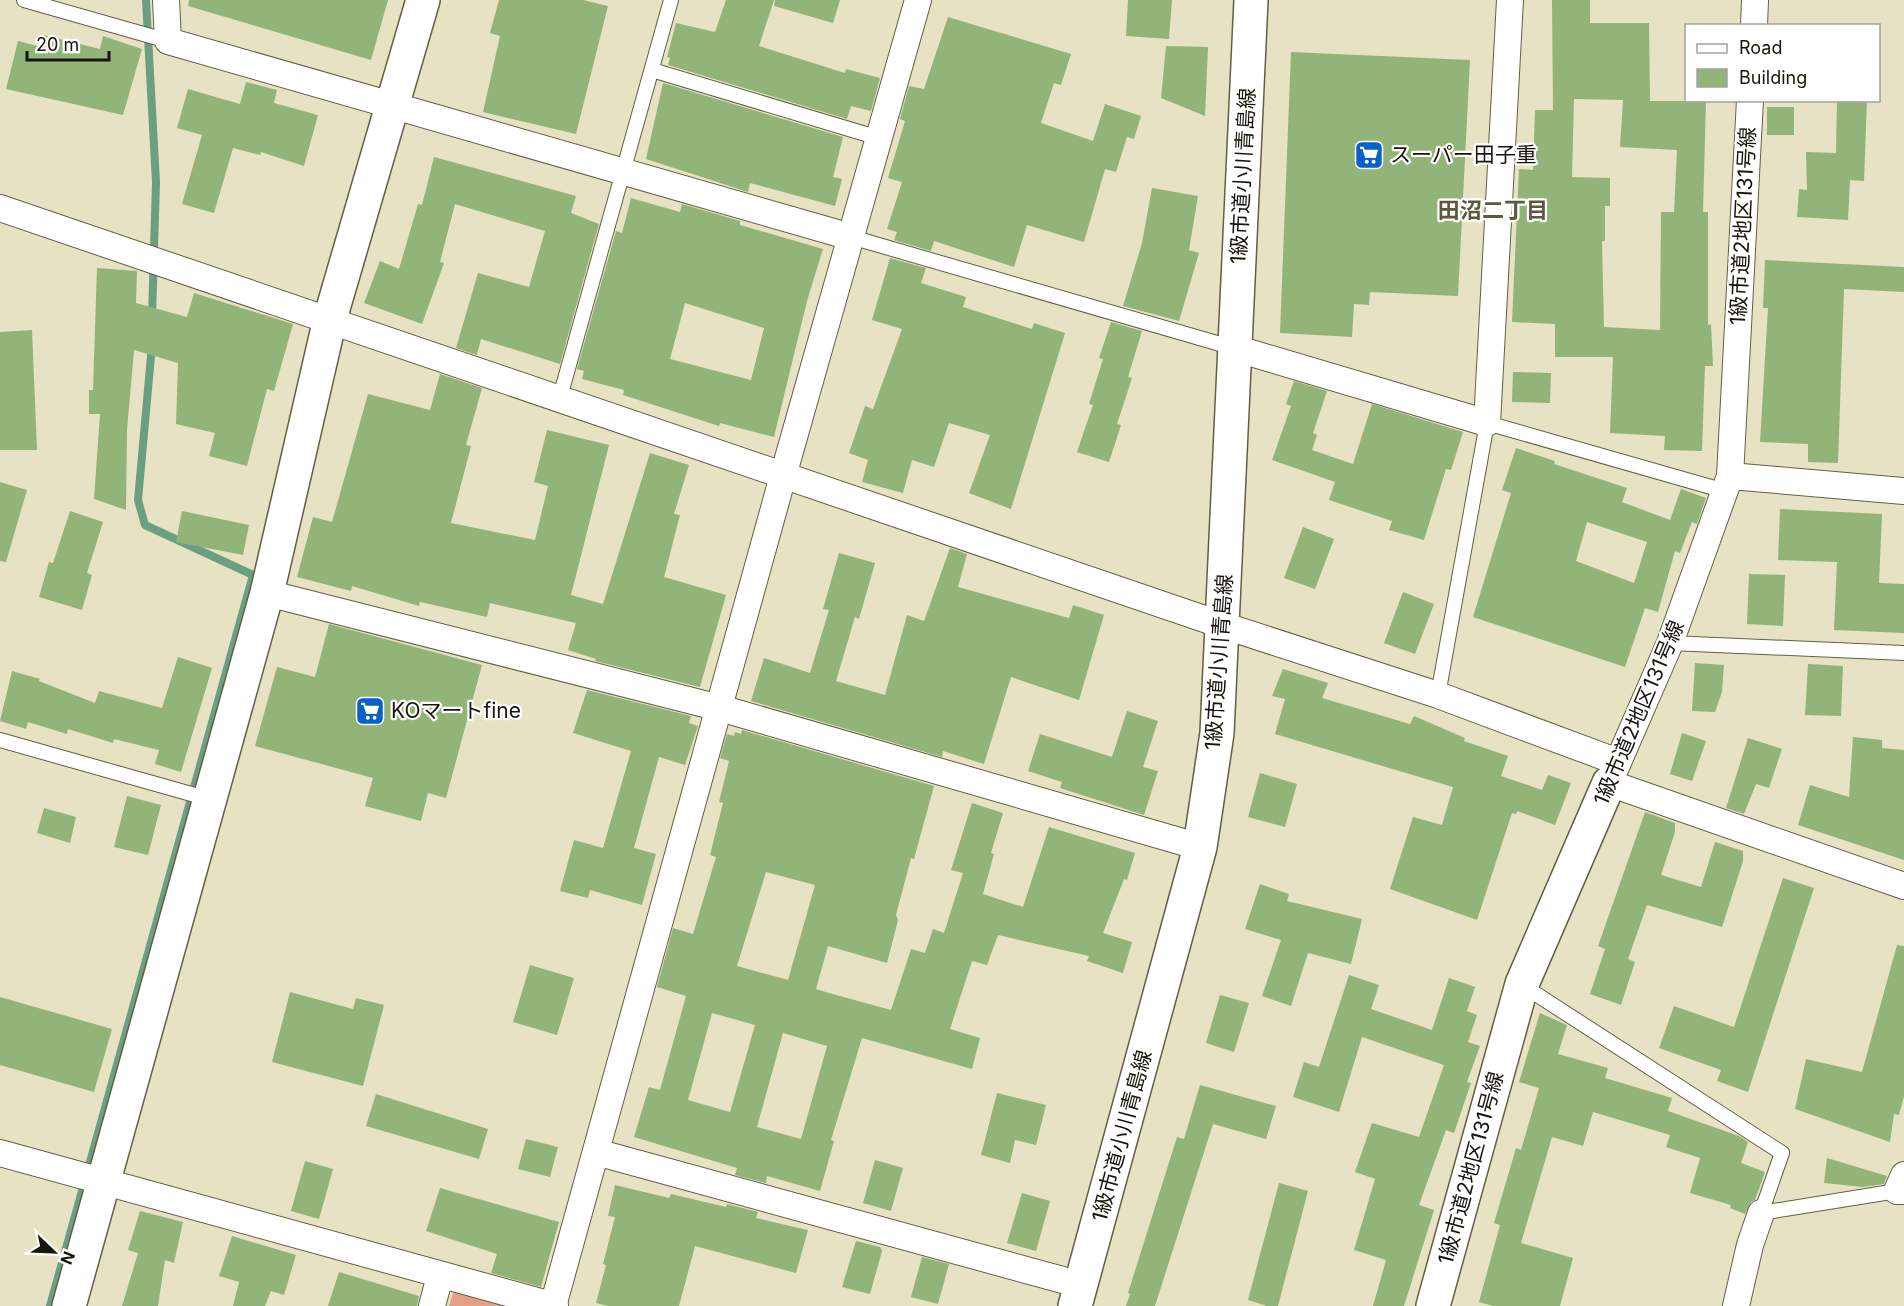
<svg xmlns="http://www.w3.org/2000/svg" width="1904" height="1306" font-family="Inter,'Noto Sans JP',sans-serif">
  <style>
    .green { fill: #e59f88 }
    .lines { fill: none; stroke-linecap: round; stroke-linejoin: round }
    .stream { stroke: #6b9f83; stroke-width: 8 }
    .building { fill: #92b479; fill-rule: evenodd }
    .lane-casing { stroke: #635f44; stroke-width: 16 }
    .street-casing { stroke: #635f44; stroke-width: 28 }
    .secondary-casing { stroke: #635f44; stroke-width: 36 }
    .lane { stroke: #fff; stroke-width: 14 }
    .street { stroke: #fff; stroke-width: 26 }
    .secondary { stroke: #fff; stroke-width: 33 }
    .labels { text-anchor: middle; stroke-width: 4.5; stroke-linejoin: round; paint-order: stroke }
    .poi-label { font-size: 21px; fill: #17150a; stroke: #fff; text-anchor: start }
    .street-label { font-size: 21px; fill: #17150a; stroke: #fff }
    .neighbourhood-label { font-size: 22px; font-weight: bold; fill: #5d593d; stroke: #fff }
  </style>
  <rect width="100%" height="100%" fill="#e6e2c3"/>
  <path class="green" d="M454 1290 511 1306H449Z"/>
  <g class="lines">
    <g class="stream">
      <path d="M146 0 156 182 152 317"/>
      <path d="M50 1306 253 575 145 525 138 500 152 345"/>
    </g>
  </g>
  <g class="building">
    <path d="M189 0H388L371 60 188 6Z"/>
    <path d="M499 0H583L608 6 576 134 483 112 500 36 490 33Z"/>
    <path d="M726 0H774L759 46 845 73 846 69 880 78 871 111 851 106 847 119 668 65 670 58 667 57 676 23 715 32Z"/>
    <path d="M775 0H840L833 23 774 6Z"/>
    <path d="M1128 0H1172L1169 39 1126 36Z"/>
    <path d="M1552 0H1590V23H1649L1650 101H1706L1703 212H1708V325L1711 324 1713 366H1705L1702 451 1664 450 1665 436 1610 433 1613 357H1555V324L1512 322 1519 169 1533 170 1535 110H1553ZM1574 99 1623 100 1620 147 1677 150 1674 212H1661L1660 330 1604 327 1602 241H1605V206H1610V178L1572 177Z"/>
    <path d="M948 17 1071 54 1061 85 1054 83 1041 123 1093 141 1105 104 1141 116 1134 139 1127 137 1116 172 1105 169 1084 242 1027 225 1014 267 934 241 931 251 894 240 897 232 887 229 902 182 888 178 905 121 900 119 909 86 924 89Z"/>
    <path d="M44 35 100 49 103 36 142 49 123 115 6 89 18 41 41 47Z"/>
    <path d="M1166 46 1208 47 1205 116 1161 98Z"/>
    <path d="M1291 52 1470 60 1458 296 1370 292 1369 305 1354 304 1352 337 1280 333Z"/>
    <path d="M246 82 277 90 274 103 318 115 304 166 261 152 260 155 233 148 214 213 182 204 202 135 177 128 188 89 240 104Z"/>
    <path d="M663 83 843 137 833 177 842 179 835 206 750 183 748 192 646 159Z"/>
    <path d="M1837 100H1867L1864 181 1850 180 1848 220 1797 217 1799 189 1807 190 1806 152 1836 153Z"/>
    <rect x="1767" y="107" width="27" height="28"/>
    <path d="M434 157 576 196 571 213 599 224 560 364 481 339 477 355 456 348 478 273 529 287 545 231 455 204 440 262 444 263 422 324 364 303 380 261 399 269 418 204 422 205Z"/>
    <path d="M1152 188 1198 196 1189 250 1199 253 1179 321 1123 306 1142 243Z"/>
    <path d="M631 198 680 212 682 204 740 221V225L823 249 807 301 774 437 720 423 719 426 623 395 624 390 582 379 584 371 577 369 616 231 622 233ZM685 303 764 328 751 380 670 359Z"/>
    <path d="M890 258 926 268 921 283 966 297 963 307 1032 329 1034 323 1065 333 1011 509 969 493 990 435 949 423 934 467 912 460 903 493 862 482 868 460 849 453 865 406 873 409 902 329 872 320Z"/>
    <path d="M1765 260 1904 267V292L1844 289 1838 463 1808 462V444L1760 442 1768 308H1763Z"/>
    <path d="M97 268 137 271 136 303 187 317 194 293 293 324 274 391 267 389 247 466 209 456 215 433 176 424 178 363 134 350 127 430 126 510 94 499 100 414H89V390H93L94 359Z"/>
    <path d="M1111 322 1142 331 1128 377 1132 378 1117 424 1121 425 1109 462 1077 452 1093 405 1089 404 1103 359 1099 358Z"/>
    <path d="M32 330 37 450H0V332Z"/>
    <path d="M1513 372 1551 373 1550 403 1512 402Z"/>
    <path d="M440 374 482 388 466 445 471 446 451 523 535 540 548 486 534 482 547 430 609 445 571 595 603 604 650 453 689 465 674 514 680 515 664 577 726 595 700 687 595 661 596 659 568 650 576 623 490 603 487 617 420 602 419 606 352 586 351 591 297 577 313 517 332 522 368 394 430 410Z"/>
    <path d="M1294 381 1327 391 1313 433 1317 435 1312 450 1353 464 1372 404 1463 432 1451 470 1446 469 1424 540 1389 530 1392 521 1329 500 1335 482 1272 460 1291 406 1286 404Z"/>
    <path d="M1516 448 1555 461 1554 464 1627 488 1622 502 1670 520 1681 489 1706 498 1697 524 1692 522 1680 553 1675 551 1658 612 1645 608 1625 667 1473 617 1511 493 1502 490ZM1587 522 1647 542 1634 583 1576 561Z"/>
    <path d="M0 482 27 490 6 562 0 561Z"/>
    <path d="M1780 509 1882 514 1879 583 1904 584V633L1834 630 1837 562 1778 560Z"/>
    <path d="M70 511 103 522 87 573 92 575 82 610 39 597 49 562 53 563Z"/>
    <path d="M182 511 249 525 243 555 176 542Z"/>
    <path d="M1303 527 1334 539 1315 589 1284 578Z"/>
    <path d="M950 548 967 554 958 587 1069 618 1073 605 1104 615 1079 700 1011 677 984 764 943 751 942 757 751 701 764 658 810 673 829 610 823 609 839 553 875 563 859 619 855 617 836 681 885 695 907 615 924 621Z"/>
    <path d="M1749 574 1785 575 1783 626 1747 624Z"/>
    <path d="M1403 592 1434 604 1415 654 1384 643Z"/>
    <path d="M329 624 482 665 446 798 428 793 421 821 365 806 373 778 255 746 277 667 315 677Z"/>
    <path d="M178 657 212 668 181 772 155 764 159 750 114 739 113 743 68 729 67 734 28 722 26 729 0 721 12 671 40 679 39 681 95 703 99 691 162 708Z"/>
    <path d="M1695 663 1724 665 1722 692 1715 712 1692 711Z"/>
    <path d="M1808 664 1843 666 1841 716 1805 715Z"/>
    <path d="M1283 669 1328 683 1322 698 1410 724 1414 716 1465 738 1464 741 1508 756 1501 776 1542 790 1548 775 1571 783 1555 825 1517 811 1516 814 1512 813 1477 920 1390 889 1413 817 1442 825 1453 787 1275 734 1285 699 1272 696Z"/>
    <path d="M587 690 691 716 689 723 698 726 685 765 659 757 634 848 656 854 642 905 590 890 588 898 560 891 574 840 603 848 631 751 573 733Z"/>
    <path d="M1127 711 1158 721 1143 767 1158 771 1144 815 1060 788 1062 782 1028 771 1040 734 1112 757Z"/>
    <path d="M742 730 934 786 914 859 911 858 896 915 898 920 887 963 828 946 816 989 829 993 891 1010 911 949 925 953 933 929 944 933 963 873 951 870 972 803 1003 813 991 853 994 854 983 894 1023 907 1049 827 1135 853 1127 880 1124 879 1103 933 1132 942 1123 973 1087 961 1089 956 998 935 987 965 972 961 950 1029 980 1038 972 1069 862 1038 831 1140 834 1141 820 1191 767 1176 766 1183 735 1175 737 1168 634 1137 649 1087 660 1090 686 996 657 987 673 928 693 934 716 857 710 855 723 803 719 802 729 761 720 758 727 734 734 736 735 732 741 734ZM766 872 815 885 788 980 737 966ZM712 1013 755 1025 730 1112 688 1100ZM783 1033 827 1046 801 1139 757 1127Z"/>
    <path d="M1682 733 1706 741 1692 781 1670 774Z"/>
    <path d="M1853 737 1882 740V748L1904 750V860L1798 825 1810 785 1849 797Z"/>
    <path d="M1748 738 1782 749 1769 788 1756 784 1744 814 1726 808Z"/>
    <path d="M1260 773 1297 784 1285 827 1248 817Z"/>
    <path d="M127 796 161 805 148 855 114 847Z"/>
    <path d="M44 808 76 817 70 843 37 833Z"/>
    <path d="M1645 812 1675 823V832L1661 875 1701 887 1715 842 1743 851V861L1722 927 1647 905 1628 959 1635 962 1621 1005 1590 994 1605 949 1598 946Z"/>
    <path d="M1783 878 1814 888 1748 1092 1717 1081 1721 1070 1659 1048 1674 1006 1734 1027Z"/>
    <path d="M1260 884 1289 894 1287 901 1362 919 1351 964 1308 953 1291 1006 1262 996 1281 940 1245 929Z"/>
    <path d="M1897 945 1904 946V1096L1899 1115 1894 1114 1890 1142 1795 1109 1806 1059 1862 1072Z"/>
    <path d="M530 965 574 978 557 1035 513 1022Z"/>
    <path d="M1349 975 1379 985 1371 1009 1432 1030 1449 978 1475 987 1467 1011 1477 1015 1468 1042 1480 1046 1467 1082 1471 1083 1454 1133 1446 1130 1419 1205 1434 1210 1404 1306H1373L1386 1260 1354 1250 1375 1179 1355 1172 1372 1123 1419 1137 1444 1065 1362 1037 1339 1112 1293 1097 1304 1062 1319 1067Z"/>
    <path d="M290 992 353 1009 356 998 384 1005 363 1086 272 1062Z"/>
    <path d="M1220 995 1249 1003 1234 1052 1206 1043Z"/>
    <path d="M0 997 112 1029 94 1092 0 1065Z"/>
    <path d="M1540 1013 1567 1025 1558 1054 1608 1068 1605 1078 1672 1098 1668 1111 1739 1136 1748 1142 1741 1163 1765 1172 1755 1200 1751 1202 1745 1214 1730 1208 1731 1205 1690 1193 1700 1158 1666 1147 1670 1135 1593 1112 1583 1146 1552 1137 1521 1243 1573 1258 1560 1306H1493L1479 1302 1500 1225 1494 1223 1516 1148 1521 1150 1539 1088 1519 1082Z"/>
    <path d="M1200 1085 1276 1106 1266 1139 1213 1124 1155 1306H1126L1130 1294 1128 1293 1177 1137 1184 1139Z"/>
    <path d="M997 1093 1046 1105 1036 1145 1015 1140 1010 1163 981 1155Z"/>
    <path d="M376 1094 488 1129 479 1159 366 1126Z"/>
    <path d="M526 1139 558 1147 550 1177 518 1169Z"/>
    <path d="M1827 1158 1887 1176 1884 1184 1863 1187 1824 1183Z"/>
    <path d="M875 1160 903 1168 891 1211 863 1203Z"/>
    <path d="M305 1161 333 1169 319 1219 291 1211Z"/>
    <path d="M1279 1183 1308 1191 1278 1306H1267L1248 1300Z"/>
    <path d="M615 1185 669 1198 671 1194 726 1207 727 1204 758 1212 756 1218 808 1230 796 1273 695 1246 679 1306H608L596 1303 606 1265 603 1264 615 1217 608 1216Z"/>
    <path d="M440 1188 559 1222 541 1287 491 1273 497 1254 426 1231Z"/>
    <path d="M1022 1193 1050 1201 1036 1251 1007 1243Z"/>
    <path d="M140 1211 183 1222 174 1263 165 1260 158 1306H122L138 1253 128 1250Z"/>
    <path d="M232 1236 296 1255 284 1295 271 1291 265 1306H233L239 1282 219 1276Z"/>
    <path d="M856 1241 880 1247 882 1251 870 1294 842 1287Z"/>
    <path d="M922 1257 949 1264 938 1304 911 1297Z"/>
    <path d="M339 1272 419 1296 417 1306H328Z"/>
  </g>
  <g class="lines">
    <g class="lane-casing">
      <g id="lane">
        <path d="M24 0 168 41"/>
        <path d="M652 70 879 138"/>
        <path d="M851 237 1234 348"/>
        <path d="M560 397 671 0"/>
        <path d="M1670 643 1904 653"/>
        <path d="M1438 695 1487 423 1725 491"/>
        <path d="M0 740 209 799"/>
        <path d="M1522 985 1782 1153 1761 1213 1897 1191"/>
      </g>
    </g>
    <g class="street-casing">
      <g id="street">
        <path d="M166 0 168 41 851 237"/>
        <path d="M1754 26 1755 0"/>
        <path d="M1750 100 1730 476 1670 643 1609 783 1904 886"/>
        <path d="M0 208 1222 625 1438 695 1618 762"/>
        <path d="M1234 348 1487 423 1510 0"/>
        <path d="M1730 476 1904 491"/>
        <path d="M267 593 720 708 1200 847"/>
        <path d="M596 1152 1081 1285"/>
        <path d="M0 1153 555 1306"/>
        <path d="M1904 1175 1897 1191H1904"/>
        <path d="M432 1306 440 1276"/>
        <path d="M553 1306 783 476 918 0"/>
        <path d="M1736 1306 1750 1245 1761 1213"/>
      </g>
    </g>
    <g class="secondary-casing">
      <g id="secondary">
        <path d="M69 1306 267 593 330 319 423 0"/>
        <path d="M1075 1306 1200 847 1217 733 1251 0"/>
        <path d="M1433 1306 1522 984 1609 783"/>
      </g>
    </g>
    <use href="#lane" class="lane"/>
    <use href="#street" class="street"/>
    <use href="#secondary" class="secondary"/>
  </g>
  <defs>
    <g id="supermarket-square" transform="scale(1.5)"><rect x="-9" y="-9" width="18" height="18" rx="4" fill="#0860ca" stroke="#fff"/><path d="M-6-5.5h2.5l.6 2H6L4.5 2H-2.5L-4.4-4H-6ZM-1.5 3.2a1.3 1.3 0 1 0 .1 0ZM3 3.2a1.3 1.3 0 1 0 .1 0Z" fill="#fff"/></g>
  </defs>
  <g fill-rule="evenodd">
    <use href="#supermarket-square" x="1369" y="155"/>
    <use href="#supermarket-square" x="370" y="711"/>
  </g>
  <g class="labels">
    <g class="poi-label">
      <text x="1390" y="162">スーパー田子重</text>
      <text x="391" y="718">KOマートfine</text>
    </g>
    <g class="street-label">
      <text transform="translate(1243 176) rotate(-87)" y="7">1級市道小川青島線</text>
      <text transform="translate(1743 226) rotate(-87)" y="7">1級市道2地区131号線</text>
      <text transform="translate(1219 662) rotate(-86)" y="7">1級市道小川青島線</text>
      <text transform="translate(1639 713) rotate(-67)" y="7">1級市道2地区131号線</text>
      <text transform="translate(1122 1136) rotate(-75)" y="7">1級市道小川青島線</text>
      <text transform="translate(1471 1168) rotate(-75)" y="7">1級市道2地区131号線</text>
    </g>
    <g class="neighbourhood-label">
      <text x="1493" y="218">田沼二丁目</text>
    </g>
  </g>
  <rect x="1685" y="24" width="195" height="78" fill="#ffffff" stroke="#a2a19d" stroke-width="1.5"/>
  <rect x="1697" y="44" width="30" height="9" fill="#ffffff" stroke="#a2a19d" stroke-width="1.5"/>
  <text x="1739" y="54" font-size="18" fill="#17150a">Road</text>
  <rect x="1697" y="69" width="30" height="18" fill="#92b479" stroke="#a2a19d" stroke-width="1.5"/>
  <text x="1739" y="84" font-size="18" fill="#17150a">Building</text>
  <g transform="translate(54 1252) rotate(113)" stroke="#ffffff" stroke-width="4.5" paint-order="stroke">
  <path d="M0-4.5L10 22L0 15L-10 22Z" fill="#17150a"/>
  <text y="-9" font-size="16" font-weight="bold" text-anchor="middle" fill="#17150a">N</text>
  </g>
  <path d="M27 51v9h82v-9" fill="none" stroke="#17150a" stroke-width="3"/>
  <text x="36" y="51" font-size="18" fill="#17150a" stroke="#ffffff" stroke-width="4.5" paint-order="stroke">20 m</text>
</svg>
